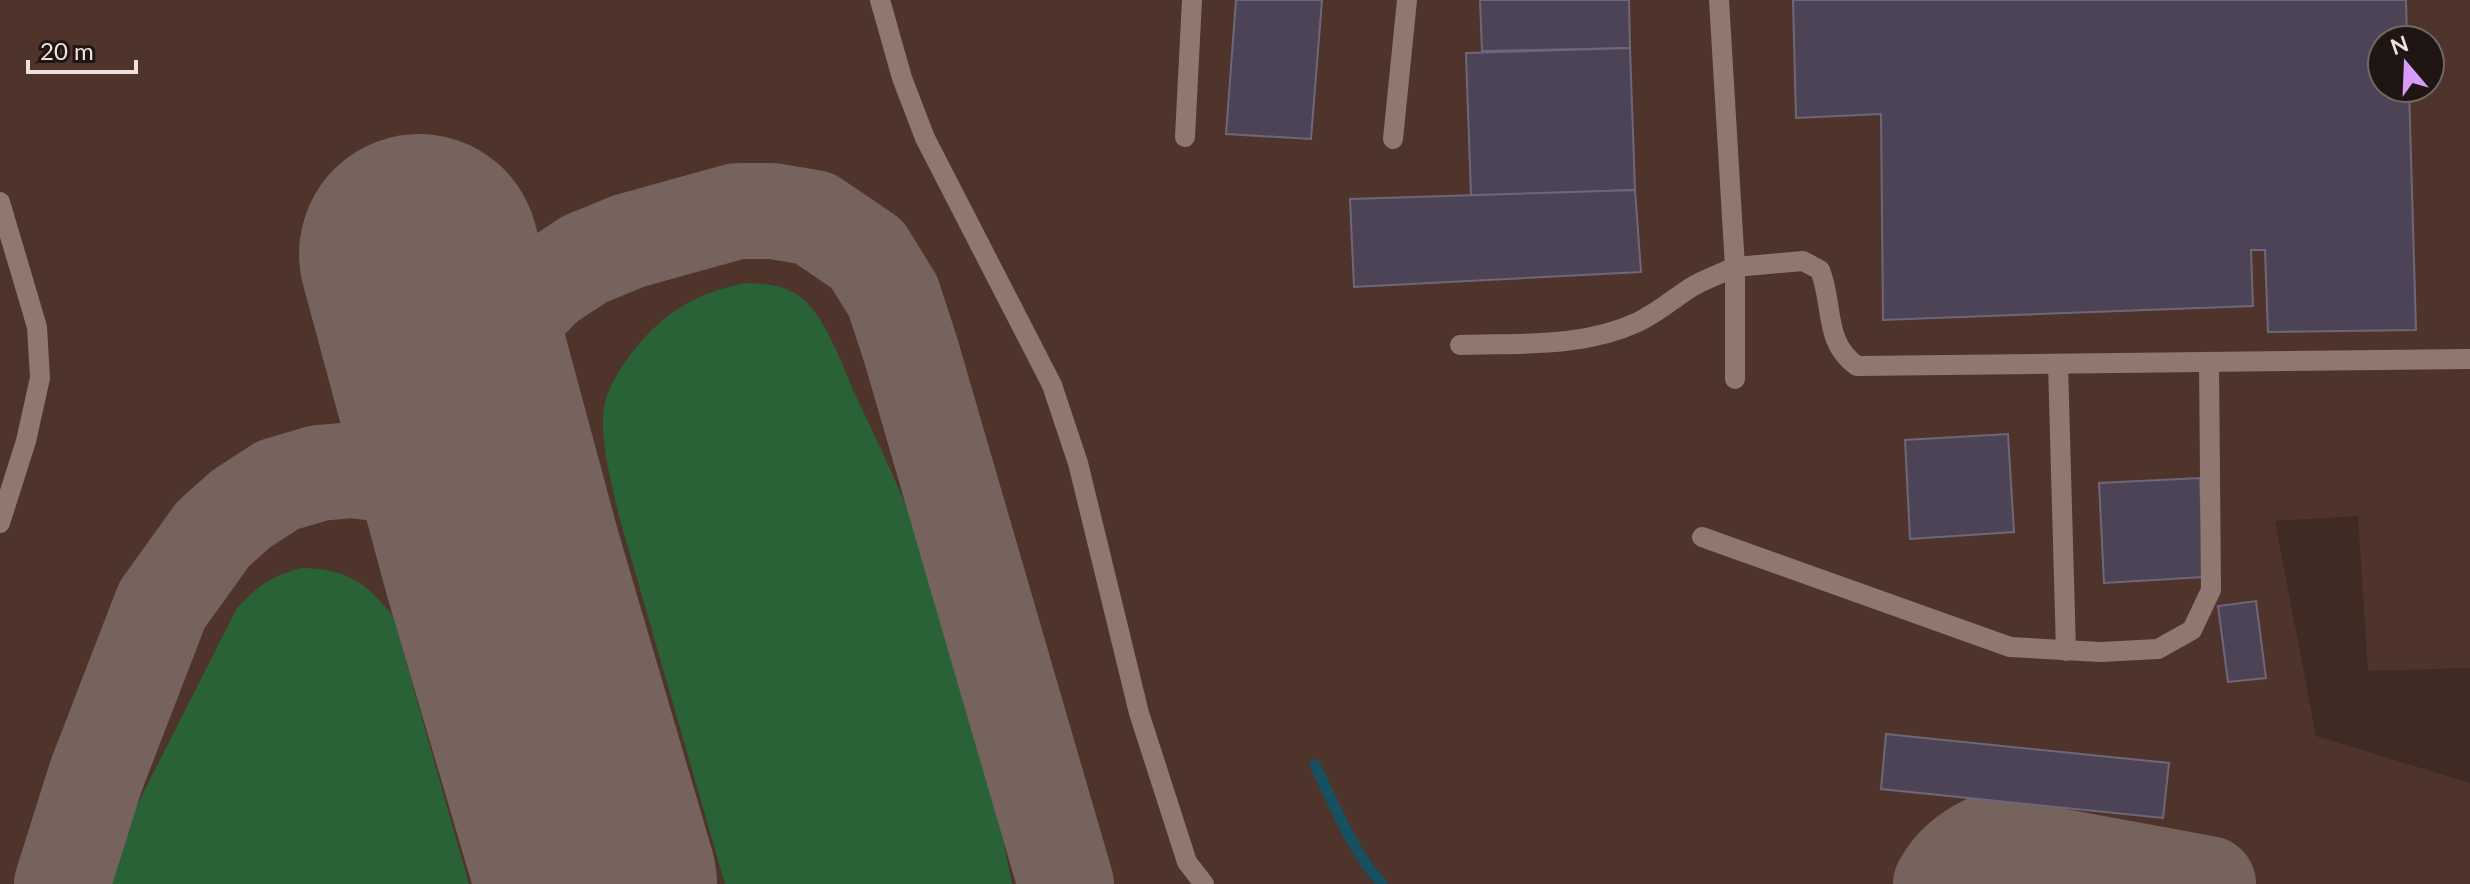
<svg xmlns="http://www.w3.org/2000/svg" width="2470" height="884" font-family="Lato,sans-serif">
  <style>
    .built { fill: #4e342b; fill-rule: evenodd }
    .green { fill: #296236 }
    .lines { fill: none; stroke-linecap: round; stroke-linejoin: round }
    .stream { stroke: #165061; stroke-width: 11 }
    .taxiway { stroke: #76635d; stroke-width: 96 }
    .runway { stroke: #76635d; stroke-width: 240 }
    .building { fill: #4c4456; stroke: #6f667a; stroke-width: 2 }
    .minor { stroke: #8f786f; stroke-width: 20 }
  </style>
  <rect width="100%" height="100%" fill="#3f2b24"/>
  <path class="built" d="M0 0H2470V668L2368 671 2358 516 2275 521 2316 736 2470 783V884H0ZM2382 40H2430V88H2382Z"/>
  <g class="green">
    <path d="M746 283C767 284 787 285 803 299 826 318 843 367 855 394 874 435 894 475 910 516 956 634 988 760 1012 884H725L619 516C612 484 602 451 603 418 603 398 614 378 625 362 657 317 692 293 746 283Z"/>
    <path d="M301 568C346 569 365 581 393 616L469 884H104L129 821 237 608C260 584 269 578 301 568Z"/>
  </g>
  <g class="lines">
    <path class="stream" d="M1315 765C1335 806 1351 849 1382 884"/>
    <g class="taxiway">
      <path d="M478 469 483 378 499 342 516 315 547 284 585 259 629 241 737 211H773L814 218 867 254 893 296 911 351 1066 884"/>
      <path d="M62 884 96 776 162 605 213 534 241 509 278 485 319 473 353 470 390 475 431 493 503 565"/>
      <path d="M1941 884C1952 864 1966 853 1986 843L2208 884"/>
    </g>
    <path class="runway" d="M419 254 503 565 597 884"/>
  </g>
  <g class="building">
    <path d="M1236 0H1322L1311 139 1226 134Z"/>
    <path d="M1480 0H1629L1630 48 1482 51Z"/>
    <path d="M1793 0H2406L2407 40H2382V88H2409L2416 330 2268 332 2265 250H2251L2253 306 1883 320 1881 114 1796 118Z"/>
    <path d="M1630 48 1635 190 1471 196 1466 53Z"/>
    <path d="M1635 190 1641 272 1354 287 1350 199Z"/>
    <path d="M2008 434 2014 532 1910 539 1905 440Z"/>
    <path d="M2200 478 2204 577 2104 583 2099 483Z"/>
    <path d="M2256 601 2266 678 2228 682 2218 606Z"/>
    <path d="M1886 734 2169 763 2163 818 1881 789Z"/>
  </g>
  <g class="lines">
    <g class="minor">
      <path d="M880 0 902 78 925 138 1052 385 1078 463 1139 713 1187 862 1204 884"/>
      <path d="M1719 0 1735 267 1803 261 1820 270C1834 305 1823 342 1857 366L2470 359"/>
      <path d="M1185 137 1192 0"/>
      <path d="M1393 139 1407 0"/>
      <path d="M0 202 37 327 40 378 26 441 0 523"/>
      <path d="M1460 345C1520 343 1582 348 1638 322 1657 313 1672 300 1690 288 1703 280 1720 274 1735 267V379"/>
      <path d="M2058 364 2066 651"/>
      <path d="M1702 537 2010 647 2100 652 2158 649 2192 630 2211 590 2209 362"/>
    </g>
  </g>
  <g transform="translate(2406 64) rotate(341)"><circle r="38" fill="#1f1613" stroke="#726764" stroke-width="2"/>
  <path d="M0-6L14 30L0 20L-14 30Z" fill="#d79bf9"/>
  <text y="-12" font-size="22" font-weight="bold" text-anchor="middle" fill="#efe1dd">N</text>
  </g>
  <path d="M28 60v12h108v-12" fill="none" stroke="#efe1dd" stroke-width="4"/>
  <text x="40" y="60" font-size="24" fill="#efe1dd" stroke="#1f1613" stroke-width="6" paint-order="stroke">20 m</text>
</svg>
